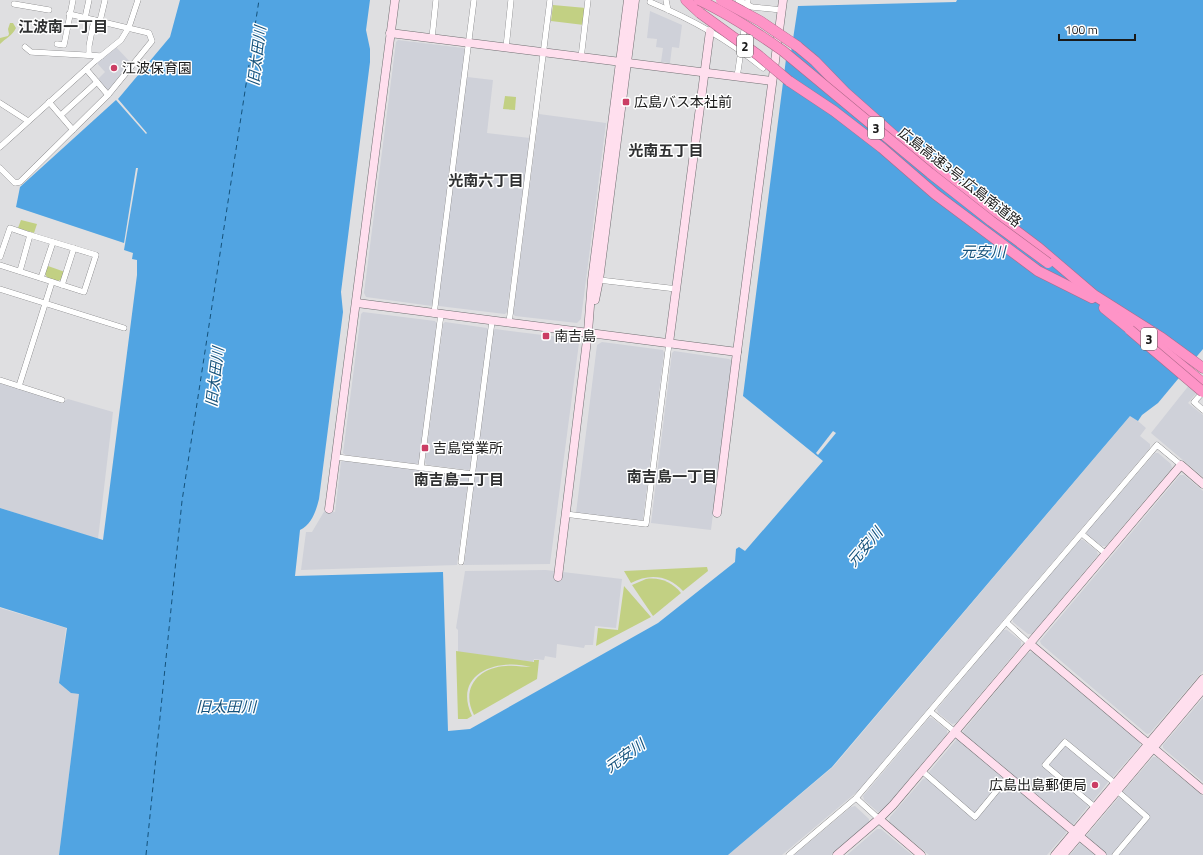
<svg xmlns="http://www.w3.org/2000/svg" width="1203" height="855" font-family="'Titillium Web','Noto Sans JP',sans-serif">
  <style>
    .built { fill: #cfd1d9 }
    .green { fill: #c2d083 }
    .water { fill: #51a4e2 }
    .pier { fill: #dfdfe1 }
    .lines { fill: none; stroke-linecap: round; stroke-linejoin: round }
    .ferry { stroke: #15527b; stroke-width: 1; stroke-dasharray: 5 4; stroke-linecap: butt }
    .street-casing { stroke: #6f6f71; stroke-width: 6 }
    .secondary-casing { stroke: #6f6f71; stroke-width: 9 }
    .highway-casing { stroke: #ae698a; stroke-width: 11 }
    .street { stroke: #fff; stroke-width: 5.5 }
    .secondary { stroke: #ffdfee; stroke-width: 8 }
    .highway { stroke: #fe94c7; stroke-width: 10 }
    .highway-bridge-casing { stroke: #ae698a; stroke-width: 11; stroke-linecap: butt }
    .highway-bridge { stroke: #fe94c7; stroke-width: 10 }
    .poi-dot { fill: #cb3d64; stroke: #fff; stroke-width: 1.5 }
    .labels { text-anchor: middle; stroke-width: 3; stroke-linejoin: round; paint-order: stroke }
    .shield { fill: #fff; stroke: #5f5f5f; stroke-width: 1 }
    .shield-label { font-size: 13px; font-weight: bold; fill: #1a1a1a }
    .poi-label { font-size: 14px; fill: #1a1a1a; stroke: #fff; text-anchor: start }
    .street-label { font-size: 14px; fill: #1a1a1a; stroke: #fff }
    .neighbourhood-label { font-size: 15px; font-weight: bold; fill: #2f3031; stroke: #fff }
    .water-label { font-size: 15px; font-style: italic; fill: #15527b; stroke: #fff }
  </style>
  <rect width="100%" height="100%" fill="#dfdfe1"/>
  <g class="built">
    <path d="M650 11 682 25 679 48 672 47 670 63 661 62 663 48 656 47 657 39 647 38Z"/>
    <path d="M398 40 463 48 466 50 433 305 432 306 366 297 364 293 396 42Z"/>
    <path d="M116 47 131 63 111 89 107 90 98 79 105 72 97 63Z"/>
    <path d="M467 77 493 80 487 133 530 138 507 312 505 314 439 306 437 305Z"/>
    <path d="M539 114 606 123 581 319 577 323 515 316 513 314Z"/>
    <path d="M363 312 435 321 437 324 419 462 417 464 345 455 343 453 361 314Z"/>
    <path d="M445 322 487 328 489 330 471 468 468 470 427 465 425 462 443 324Z"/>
    <path d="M495 329 575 339 579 343 550 564 464 565 493 330Z"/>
    <path d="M602 342 663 350 664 353 643 519 641 521 576 513 597 345Z"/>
    <path d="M674 351 729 359 732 361 711 530 651 523 672 353Z"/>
    <path d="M0 383 62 402 68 399 113 412 98 539 0 508Z"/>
    <path d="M1190 384 1198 391 1188 403 1203 415V477L1151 433Z"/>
    <path d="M1131 415 1146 428 1140 436 1150 444V448L858 791 782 855H728L833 767Z"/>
    <path d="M1155 453H1158L1171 464 1172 468 1106 546H1102L1087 535V531Z"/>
    <path d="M344 460 466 476 469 479 457 565 301 570 306 532H312L325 510 335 512 341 462Z"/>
    <path d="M1180 475H1184L1203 491V671L1150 733 1147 734 1041 644 1040 641Z"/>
    <path d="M1080 540H1083L1097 551 1098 555 1032 634H1028L1013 622V618Z"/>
    <path d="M546 570 622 579 616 628 595 626 593 645H585L584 648 557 644 556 658 545 656 544 660 534 659 533 662 458 652V630L456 628 465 571Z"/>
    <path d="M0 608 66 628 59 683 72 693 79 694 59 855H0Z"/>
    <path d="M1003 630H1007L1021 641V646L956 723 952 724 938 713 937 709Z"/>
    <path d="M1032 652 1140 742V746L1112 778 1065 738 1042 765 1089 805 1073 825H1070L963 734V731L1028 653Z"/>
    <path d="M1203 698V782L1163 748V745Z"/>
    <path d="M929 718H932L947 730V734L882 811 878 812 864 800 863 796Z"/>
    <path d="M959 739 1003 777 1004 780 976 813H973L929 775V772L956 740Z"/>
    <path d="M1064 745H1066L1109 781 1092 802 1049 766V763Z"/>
    <path d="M1153 757H1156L1203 796V855H1118L1150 817 1122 793Z"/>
    <path d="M926 778 975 819 1005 783 1009 782 1066 830V833L1047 855H929L889 822 890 817 923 779Z"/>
    <path d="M1120 796 1142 816 1143 819 1113 855H1107L1087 838V835Z"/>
    <path d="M855 806 869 819V823L831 855H794L851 807Z"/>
    <path d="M877 829H881L912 855H847Z"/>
    <path d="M1080 843H1083L1097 855H1070Z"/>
  </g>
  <g class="green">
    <path d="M553 5 586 8 584 25 551 21Z"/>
    <path d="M10 23H13L16 28C12 36 6 38 0 44V38L8 36 9 34 8 29Z"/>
    <path d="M505 96 516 97 515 110 503 109Z"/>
    <path d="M21 220 37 224 34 233 18 228Z"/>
    <path d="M48 266 65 272 62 279 58 281 47 278 45 273Z"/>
    <path d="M707 567 708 571 683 591C669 575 649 573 631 583L624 571Z"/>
    <path d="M646 579C660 577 672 582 681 593L653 616 632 585Z"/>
    <path d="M624 586 651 617 596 646 598 628 618 630Z"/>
    <path d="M456 651 534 662V660H539L537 679 474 715C460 688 479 667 506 666 515 665 523 667 531 667 498 658 452 673 472 716L467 719H458Z"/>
  </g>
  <path class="water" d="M180 0H370L366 30 370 49V62L341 292 343 312 319 499C316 511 312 524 300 530L295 576 443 572 448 731 470 729 658 623 735 562 736 549 739 547 745 551 823 461 743 396 786 59H790L798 6 956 2 957 0H1203V349L1158 403 1142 415 1138 421 1130 416 832 767 728 855H59L79 694 71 693 59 683 67 628 0 607V508L103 540 137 275V260L132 259 133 253 124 250 138 168H136L124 243 16 207 20 187 116 100 146 134 147 133 118 99 170 37Z"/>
  <path class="pier" d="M833 431 836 433 818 455 816 453Z"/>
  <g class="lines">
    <path class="ferry" d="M146 855 182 501 259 0"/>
    <g class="street-casing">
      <g id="street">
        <path d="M666 0 668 10"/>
        <path d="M738 0 752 7 782 10"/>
        <path d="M650 2C693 20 727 39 763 68"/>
        <path d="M14 4 49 10"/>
        <path d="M746 15 748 0"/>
        <path d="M85 18 89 0"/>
        <path d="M100 21 105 0"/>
        <path d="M432 38 436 0"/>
        <path d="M57 44 64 45 73 0"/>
        <path d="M25 47 31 52 101 56"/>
        <path d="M506 48 511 0"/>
        <path d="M89 55V46L94 20"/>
        <path d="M581 58 588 0"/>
        <path d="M86 69 108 95"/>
        <path d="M737 77 745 24"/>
        <path d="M49 102 73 130"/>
        <path d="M0 103 28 121"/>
        <path d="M61 115 97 82"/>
        <path d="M0 147 95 61 121 40 129 27 138 0"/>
        <path d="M0 168 15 183 20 182 108 95 152 41 149 33 69 14"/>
        <path d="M0 257 10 228 30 235 20 271"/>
        <path d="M0 265 84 292 96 255 30 235"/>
        <path d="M41 278 53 242"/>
        <path d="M599 280 677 289"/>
        <path d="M62 285 74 248"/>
        <path d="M0 289 124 328"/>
        <path d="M434 314 474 0"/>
        <path d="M509 323 550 0"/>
        <path d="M0 380 62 400"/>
        <path d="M19 386 52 282"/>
        <path d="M1203 392 1194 402 1203 410"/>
        <path d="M336 457 472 474"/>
        <path d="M421 467 441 314"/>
        <path d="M565 514 646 524 669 343"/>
        <path d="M1082 534 1106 554"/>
        <path d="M461 562 492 321"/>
        <path d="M1006 622 1030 644"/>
        <path d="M931 712 955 732"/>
        <path d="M922 771 975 817 1008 777"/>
        <path d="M1115 789 1147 817 1115 855"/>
        <path d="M856 798 879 819"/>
        <path d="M1096 808 1045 765 1065 742 1117 785"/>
        <path d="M789 855 856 798 1157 445 1181 465"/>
      </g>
    </g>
    <g class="secondary-casing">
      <g id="secondary">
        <path d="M390 33 772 81"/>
        <path d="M595 300 599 280 635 0"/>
        <path d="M357 303 737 352 783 0"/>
        <path d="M669 343 710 31"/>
        <path d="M329 509 395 0"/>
        <path d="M717 513 737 352"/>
        <path d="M558 577 588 332 592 280 628 0"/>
        <path d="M1030 644 1203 790"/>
        <path d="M955 732 1102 855"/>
        <path d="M879 819 921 855"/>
        <path d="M837 855 879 819 893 805 1181 465 1203 484"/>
        <path d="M1055 855 1203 679"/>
        <path d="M1063 855 1203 689"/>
      </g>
    </g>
    <g class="highway-casing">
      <g id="highway">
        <path d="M686 0 700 13"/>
        <path d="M797 46 815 61 845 92 898 139 967 194 1039 248 1094 295 1162 338 1203 368"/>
        <path d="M789 81 834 111 882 148 935 194 1038 271 1092 298"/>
        <path d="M1104 308 1136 334"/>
        <path d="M1135 327 1203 383"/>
      </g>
    </g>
    <use href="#street" class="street"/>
    <use href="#secondary" class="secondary"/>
    <use href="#highway" class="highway"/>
    <g class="highway-bridge-casing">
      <g id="highway-bridge">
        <path d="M699 0C729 14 756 32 783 51L930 173 991 221 1048 263"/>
        <path d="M721 0 760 21 797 46"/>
        <path d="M700 13 758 55 789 81"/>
        <path d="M1130 330 1203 392"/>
      </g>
    </g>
    <use href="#highway-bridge" class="highway-bridge"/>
  </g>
  <g class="poi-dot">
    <circle cx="114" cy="68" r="4"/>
    <rect x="622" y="98" width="8" height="8" rx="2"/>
    <rect x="542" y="332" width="8" height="8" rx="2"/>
    <rect x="421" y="444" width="8" height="8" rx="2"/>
    <circle cx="1095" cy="785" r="4"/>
  </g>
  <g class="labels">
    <g class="shield">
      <rect x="737" y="35" width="16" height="22" rx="3"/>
      <rect x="868" y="117" width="16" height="22" rx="3"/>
      <rect x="1141" y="328" width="16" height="22" rx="3"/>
    </g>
    <g class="shield-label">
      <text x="745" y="51">2</text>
      <text x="876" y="133">3</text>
      <text x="1149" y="344">3</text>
    </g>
    <g class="poi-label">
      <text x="122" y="73">江波保育園</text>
      <text x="634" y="107">広島バス本社前</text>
      <text x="554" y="341">南吉島</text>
      <text x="433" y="453">吉島営業所</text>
      <text x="1087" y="790" text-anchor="end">広島出島郵便局</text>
    </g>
    <g class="street-label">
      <text transform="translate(960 177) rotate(38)" y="5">広島高速3号;広島南道路</text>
    </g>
    <g class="neighbourhood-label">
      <text x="63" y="32">江波南一丁目</text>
      <text x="666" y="156">光南五丁目</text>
      <text x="486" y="186">光南六丁目</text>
      <text x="672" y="482">南吉島一丁目</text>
      <text x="459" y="485">南吉島二丁目</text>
    </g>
    <g class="water-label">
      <text transform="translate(257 56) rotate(-83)" y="5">旧太田川</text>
      <text x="983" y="257">元安川</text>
      <text transform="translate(215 377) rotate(-83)" y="5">旧太田川</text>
      <text transform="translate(865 547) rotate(-50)" y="5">元安川</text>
      <text x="226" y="712">旧太田川</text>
      <text transform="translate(625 756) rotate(-36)" y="5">元安川</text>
    </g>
  </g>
  <path d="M1059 34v6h76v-6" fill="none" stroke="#1a1a1a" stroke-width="2"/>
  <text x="1065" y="34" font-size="12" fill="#1a1a1a" stroke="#ffffff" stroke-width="3" paint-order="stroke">100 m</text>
</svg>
